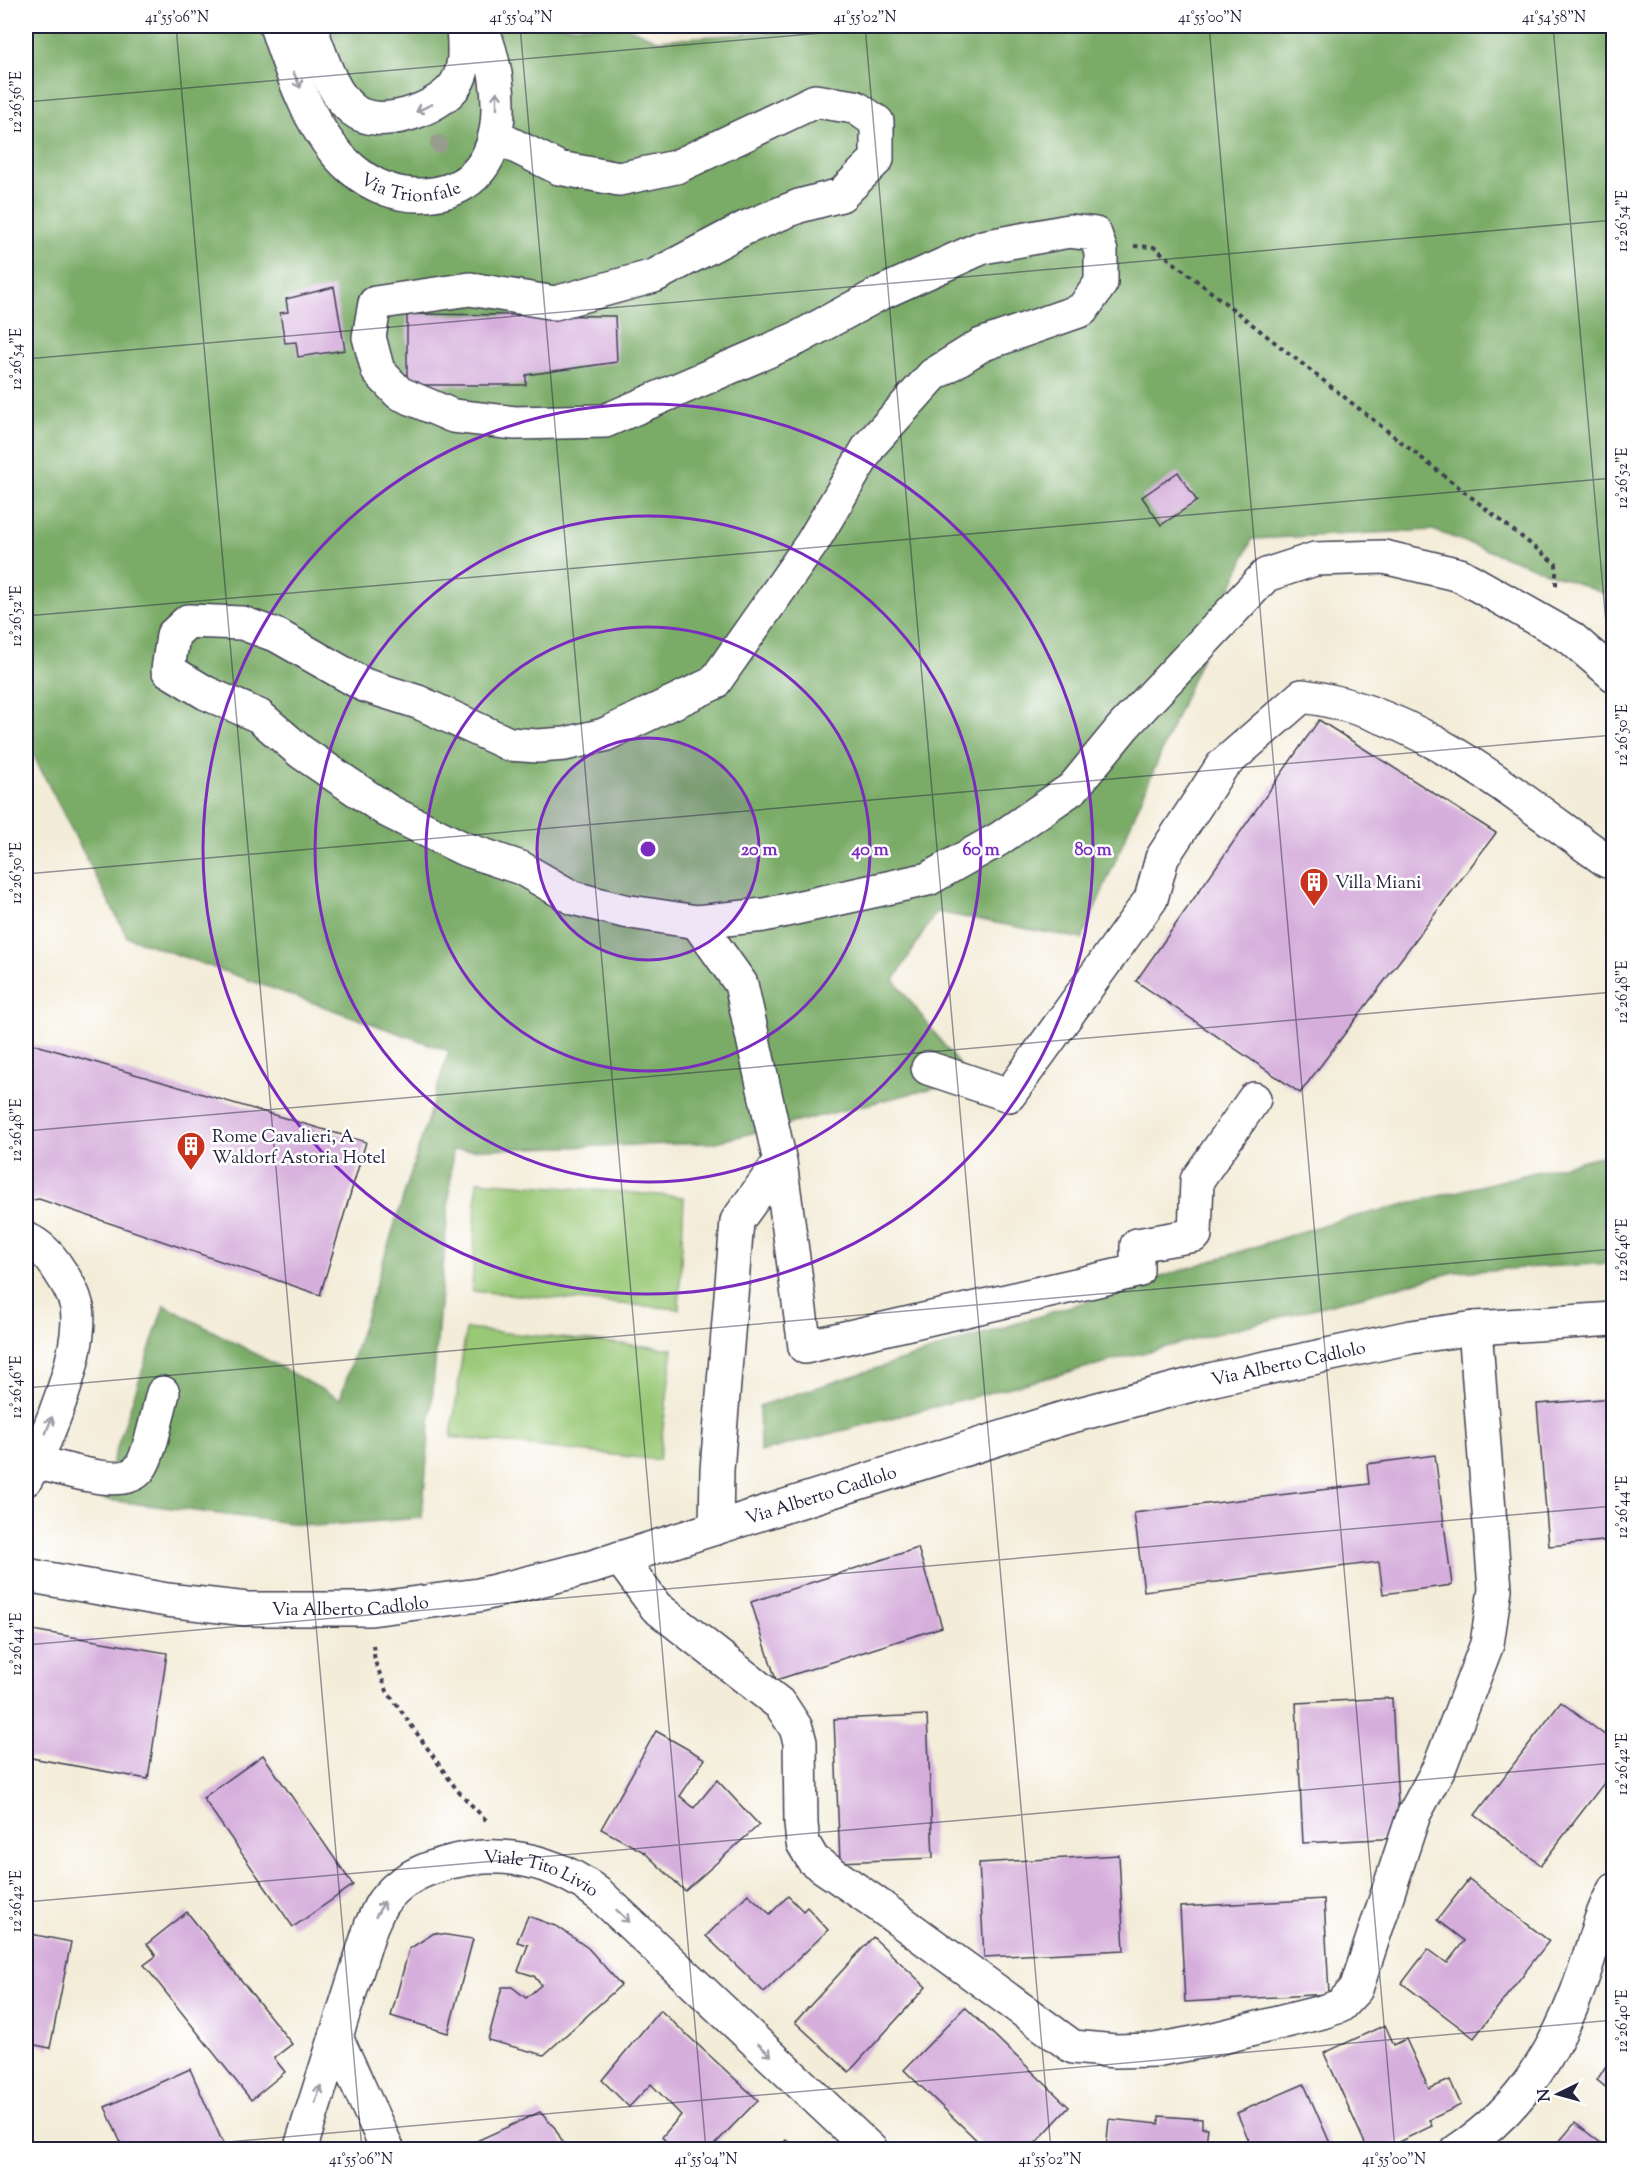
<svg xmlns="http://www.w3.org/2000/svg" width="1639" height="2175" font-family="'Sorts Mill Goudy',serif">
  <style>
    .green { fill: #99c876; stroke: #5e7558; stroke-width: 1.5 }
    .forest { fill: #7aac67; stroke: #4e6751; stroke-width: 1.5 }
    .building { fill: #d5aedb }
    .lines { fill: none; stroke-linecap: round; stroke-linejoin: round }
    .minor-casing { stroke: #414053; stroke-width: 36 }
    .path { stroke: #414053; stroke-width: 4; stroke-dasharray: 4.5 4.5; stroke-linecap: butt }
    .minor { stroke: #fff; stroke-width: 33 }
    .tree { fill: #979d8d }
    .oneway { stroke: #9c9ca7 }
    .ticks { fill: none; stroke: #22223b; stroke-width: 1.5; stroke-opacity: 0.45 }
    .ring { fill: none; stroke: #7b2cbf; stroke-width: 3 }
    .labels { text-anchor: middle; stroke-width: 5; stroke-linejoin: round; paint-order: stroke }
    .street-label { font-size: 18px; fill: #22223b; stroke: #fff }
    .poi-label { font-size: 18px; fill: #22223b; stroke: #fff; text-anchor: start }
    .centre { fill: #7b2cbf; stroke: #fff; stroke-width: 3 }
    .ring-label { font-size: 18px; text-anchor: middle; font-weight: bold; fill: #7b2cbf; stroke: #fff; stroke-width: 5; stroke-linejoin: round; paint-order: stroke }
    .neatline { fill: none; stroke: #22223b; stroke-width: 2 }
    .ticks-label { font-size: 15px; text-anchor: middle; fill: #22223b }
  </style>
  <rect width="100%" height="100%" fill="#fff"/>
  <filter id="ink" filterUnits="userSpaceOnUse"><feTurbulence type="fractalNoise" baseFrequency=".0167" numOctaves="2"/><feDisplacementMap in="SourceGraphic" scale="12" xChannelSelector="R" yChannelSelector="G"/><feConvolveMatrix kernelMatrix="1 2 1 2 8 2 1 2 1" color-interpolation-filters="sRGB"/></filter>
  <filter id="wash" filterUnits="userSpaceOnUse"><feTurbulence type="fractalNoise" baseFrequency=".008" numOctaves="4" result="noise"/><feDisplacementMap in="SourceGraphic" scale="24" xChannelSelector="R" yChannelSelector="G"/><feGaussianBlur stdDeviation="1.35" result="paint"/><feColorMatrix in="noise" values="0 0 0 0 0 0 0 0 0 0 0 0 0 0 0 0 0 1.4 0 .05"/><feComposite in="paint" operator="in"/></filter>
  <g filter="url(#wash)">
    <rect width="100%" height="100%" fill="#f3ecd8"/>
    <g class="green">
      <path d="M477 1181 684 1197 679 1309 472 1291Z"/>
      <path d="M466 1329 673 1349 659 1460 451 1437Z"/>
    </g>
    <g class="forest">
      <path d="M26 26H625L657 40 864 26H1613V597L1433 530 1252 539 1082 939 936 912 894 980 970 1079 712 1143 453 1150 422 1518 315 1526 100 1499 164 1305 340 1399 449 1051 127 937 26 741Z"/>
      <path d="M1613 1153V1263L1455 1272 760 1452 759 1406 1329 1223Z"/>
    </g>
    <g id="blocks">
      <g class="building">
        <path d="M334 287 345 350 298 357 296 342 285 343 280 313 288 312 286 299Z"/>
        <path d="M407 314 615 316 617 362 526 375V385H407Z"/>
        <path d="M1178 472 1197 501 1161 525 1142 497Z"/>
        <path d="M1319 720 1496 833 1300 1093 1136 981Z"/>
        <path d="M26 1042 366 1142 320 1295 39 1199 26 1201Z"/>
        <path d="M1614 1398V1540L1549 1546 1537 1404Z"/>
        <path d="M1435 1455 1452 1585 1383 1594 1379 1562 1144 1591 1134 1513 1369 1484 1367 1464Z"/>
        <path d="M918 1548 942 1627 776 1680 751 1602Z"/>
        <path d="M26 1629 167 1653 148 1779 26 1757Z"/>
        <path d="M1392 1698 1400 1838 1303 1843 1296 1703Z"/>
        <path d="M1561 1702 1614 1742V1770L1541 1865 1475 1815Z"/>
        <path d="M927 1715 933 1858 840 1862 834 1719Z"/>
        <path d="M656 1731 705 1759 680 1796 694 1808 717 1780 759 1825 685 1891 644 1852 601 1829Z"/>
        <path d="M263 1755 353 1885 293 1927 203 1798Z"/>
        <path d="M1119 1855 1124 1950 984 1957 979 1863Z"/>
        <path d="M1469 1879 1549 1941 1474 2038 1402 1983 1428 1949 1447 1963 1464 1941 1437 1920Z"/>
        <path d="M748 1894 770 1914 788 1896 803 1911 807 1907 828 1930 764 1992 706 1936Z"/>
        <path d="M1324 1899 1329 1994 1185 2002 1180 1907Z"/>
        <path d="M187 1912 292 2044 274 2058 285 2072 251 2100 144 1965 156 1956 147 1944Z"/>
        <path d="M528 1916 558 1927 588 1948 621 1985 544 2055 488 2040 502 1987H512L526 1998 541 1985 534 1976 518 1971 528 1945 517 1942Z"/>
        <path d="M26 1933 71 1942 50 2048 26 2043Z"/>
        <path d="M434 1933 473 1939 448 2033 391 2016 409 1949Z"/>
        <path d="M873 1937 926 1987 849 2072 795 2022Z"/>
        <path d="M965 2007 1069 2107 1029 2150H987L904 2070Z"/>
        <path d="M660 2010 758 2100 709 2150H674L662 2137 681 2115 651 2084 629 2107 602 2080Z"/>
        <path d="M1385 2025 1394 2045 1406 2039 1429 2089 1450 2080 1461 2105 1429 2120 1432 2126 1382 2150H1368L1324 2053Z"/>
        <path d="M1614 2053V2094L1597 2080Z"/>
        <path d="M190 2069 226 2150H124L105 2107Z"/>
        <path d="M1304 2084 1333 2150H1253L1237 2113Z"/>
        <path d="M540 2112 555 2128 567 2150H457Z"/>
        <path d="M1159 2116 1202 2119V2128H1208L1205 2150H1106L1109 2119 1159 2124Z"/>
        <path d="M1575 2123 1610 2150H1552Z"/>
        <path d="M786 2140 798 2150H776Z"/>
      </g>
    </g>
  </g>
  <g filter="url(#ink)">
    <use href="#blocks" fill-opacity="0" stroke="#414053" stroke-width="1.5"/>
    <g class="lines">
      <g class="minor-casing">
        <g id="minor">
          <path id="s1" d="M276 26C292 74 312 135 352 169 372 186 397 196 423 195 514 191 507 87 481 26"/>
          <path d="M309 26C321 52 329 91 353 110 379 131 440 109 456 84 467 67 464 44 463 26"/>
          <path d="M495 136 559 168 619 179 676 167 815 101 855 107 877 122V159L841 195 799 206 745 228 654 276 555 303 470 289 375 303 369 337 378 371 399 393 453 416 515 423 605 421 798 338 879 294 983 247 1069 231 1095 234 1101 252V283L1082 310 981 345 933 375 870 445 812 543 714 683 604 735 565 744 538 746 509 744 418 702 364 685 278 636 242 623 188 621 173 635 168 670 206 693 259 716 301 752 388 811 462 848 521 868 573 898 624 911 697 922 764 915 928 879 999 839 1073 788 1123 727 1266 575 1315 559 1384 557 1460 575 1571 638 1614 675"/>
          <path d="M697 922 741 984 780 1162 737 1221 717 1470 716 1528"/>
          <path d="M928 1068 1009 1095 1151 899 1162 858 1222 766 1302 696C1418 710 1515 796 1607 861L1614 853"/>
          <path d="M780 1162 805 1347 1137 1271V1245L1195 1235 1197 1180 1254 1099"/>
          <path d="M26 1239C40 1245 51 1257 59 1270 67 1282 74 1293 77 1307 84 1351 47 1440 26 1479"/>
          <path d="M35 1462C59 1467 124 1491 140 1468 150 1455 158 1411 163 1393"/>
          <path d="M620 1558 656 1607 781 1705 796 1728 800 1742 801 1824 803 1843 813 1860 870 1899 1073 2047 1115 2051 1155 2050 1210 2040 1322 2012 1340 2006 1356 1989 1414 1814 1440 1766 1487 1644 1495 1589 1475 1328"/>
          <path id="s2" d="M26 1575 167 1600 247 1609H371L479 1595 592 1567 1064 1418 1214 1379 1411 1337 1475 1328 1614 1319"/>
          <path d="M336 2037 388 2150"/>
          <path id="s3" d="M300 2150 371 1926C375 1918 378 1909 383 1902 398 1882 417 1872 440 1865 497 1847 554 1859 600 1895L871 2150"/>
          <path d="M1458 2150C1523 2108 1560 2044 1584 1973 1593 1946 1600 1916 1614 1890"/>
        </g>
      </g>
      <g class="path">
        <path d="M1134 246 1154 247 1556 564V588"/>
        <path d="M373 1645 375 1662 387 1691 457 1790 486 1820"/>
      </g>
      <use href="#minor" class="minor"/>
    </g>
    <circle class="tree" cx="439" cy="144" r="9"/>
    <defs><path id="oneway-shaft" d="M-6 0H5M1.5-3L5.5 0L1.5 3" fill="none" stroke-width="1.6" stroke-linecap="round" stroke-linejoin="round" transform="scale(1.5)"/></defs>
    <g class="oneway">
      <use href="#oneway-shaft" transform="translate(297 80) rotate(65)"/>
      <use href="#oneway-shaft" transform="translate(497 100) rotate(-90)"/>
      <use href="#oneway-shaft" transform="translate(424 108) rotate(155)"/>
      <use href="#oneway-shaft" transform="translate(49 1425) rotate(-69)"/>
      <use href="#oneway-shaft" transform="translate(380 1909) rotate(-61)"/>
      <use href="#oneway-shaft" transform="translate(623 1916) rotate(43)"/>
      <use href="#oneway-shaft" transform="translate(765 2050) rotate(43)"/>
      <use href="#oneway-shaft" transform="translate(318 2094) rotate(-73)"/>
    </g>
  </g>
  <path class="ticks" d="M176 26 362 2150M520 26 706 2150M865 26 1051 2150M1209 26 1395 2150M1553 26 1614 713M26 102 902 26M26 359 1614 220M26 616 1614 478M26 874 1614 735M26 1131 1614 992M26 1388 1614 1249M26 1645 1614 1506M26 1902 1614 1763M137 2150 1614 2020"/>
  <circle cx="648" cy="849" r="111" fill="#7b2cbf" fill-opacity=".12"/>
  <g class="ring">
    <circle cx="648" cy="849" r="111"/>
    <circle cx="648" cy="849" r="222"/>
    <circle cx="648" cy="849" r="333"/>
    <circle cx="648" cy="849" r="445"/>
  </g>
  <defs>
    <g id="building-pin" transform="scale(1.5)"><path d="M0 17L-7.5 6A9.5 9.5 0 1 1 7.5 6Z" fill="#c8321e" stroke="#fff"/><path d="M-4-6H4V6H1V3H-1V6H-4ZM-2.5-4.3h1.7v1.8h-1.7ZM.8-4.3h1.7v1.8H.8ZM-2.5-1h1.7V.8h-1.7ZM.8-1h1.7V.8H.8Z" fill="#fff"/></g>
  </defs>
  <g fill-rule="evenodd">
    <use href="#building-pin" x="1314" y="882"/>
    <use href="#building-pin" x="191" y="1146"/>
  </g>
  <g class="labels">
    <g class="street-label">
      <text dy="6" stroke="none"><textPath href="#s1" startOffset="228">Via Trionfale</textPath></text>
      <text dy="6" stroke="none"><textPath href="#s2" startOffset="1299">Via Alberto Cadlolo</textPath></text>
      <text dy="6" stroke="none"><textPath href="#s2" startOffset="813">Via Alberto Cadlolo</textPath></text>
      <text dy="6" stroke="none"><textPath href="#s2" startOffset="327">Via Alberto Cadlolo</textPath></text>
      <text dy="6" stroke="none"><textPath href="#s3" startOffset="436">Viale Tito Livio</textPath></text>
    </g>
    <g class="poi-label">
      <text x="1335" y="888">Villa Miani</text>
      <text x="212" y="1142">Rome Cavalieri, A<tspan x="212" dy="21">Waldorf Astoria Hotel</tspan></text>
    </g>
  </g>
  <circle cx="648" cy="849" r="9" class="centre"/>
  <g class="ring-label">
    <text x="759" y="855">20 m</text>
    <text x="870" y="855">40 m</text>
    <text x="981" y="855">60 m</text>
    <text x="1093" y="855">80 m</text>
  </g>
  <rect width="1639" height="2175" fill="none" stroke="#fff" stroke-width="66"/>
  <g transform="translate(1558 2094) rotate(265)" stroke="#ffffff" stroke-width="4.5" paint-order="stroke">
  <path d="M0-4.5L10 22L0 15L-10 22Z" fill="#22223b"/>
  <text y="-9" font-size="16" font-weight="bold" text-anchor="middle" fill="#22223b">N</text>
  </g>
  <rect x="33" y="33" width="1573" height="2109" class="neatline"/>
  <g class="ticks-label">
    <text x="177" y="22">41°55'06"N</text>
    <text x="521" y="22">41°55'04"N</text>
    <text x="865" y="22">41°55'02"N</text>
    <text x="1210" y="22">41°55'00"N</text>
    <text x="1554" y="22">41°54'58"N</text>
    <text transform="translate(16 102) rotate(-90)" y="5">12°26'56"E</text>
    <text transform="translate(1622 221) rotate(-90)" y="5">12°26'54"E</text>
    <text transform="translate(16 359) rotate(-90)" y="5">12°26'54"E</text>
    <text transform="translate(1622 478) rotate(-90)" y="5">12°26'52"E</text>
    <text transform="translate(16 616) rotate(-90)" y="5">12°26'52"E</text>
    <text transform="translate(1622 735) rotate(-90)" y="5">12°26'50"E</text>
    <text transform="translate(16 873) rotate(-90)" y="5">12°26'50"E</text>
    <text transform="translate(1622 992) rotate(-90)" y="5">12°26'48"E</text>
    <text transform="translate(16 1130) rotate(-90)" y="5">12°26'48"E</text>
    <text transform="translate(1622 1250) rotate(-90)" y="5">12°26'46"E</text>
    <text transform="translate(16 1387) rotate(-90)" y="5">12°26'46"E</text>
    <text transform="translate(1622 1507) rotate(-90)" y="5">12°26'44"E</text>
    <text transform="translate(16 1644) rotate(-90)" y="5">12°26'44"E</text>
    <text transform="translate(1622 1764) rotate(-90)" y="5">12°26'42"E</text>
    <text transform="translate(16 1901) rotate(-90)" y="5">12°26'42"E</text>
    <text transform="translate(1622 2021) rotate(-90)" y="5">12°26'40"E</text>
    <text x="361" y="2164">41°55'06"N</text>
    <text x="706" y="2164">41°55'04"N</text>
    <text x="1050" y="2164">41°55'02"N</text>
    <text x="1394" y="2164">41°55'00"N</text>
  </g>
</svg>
